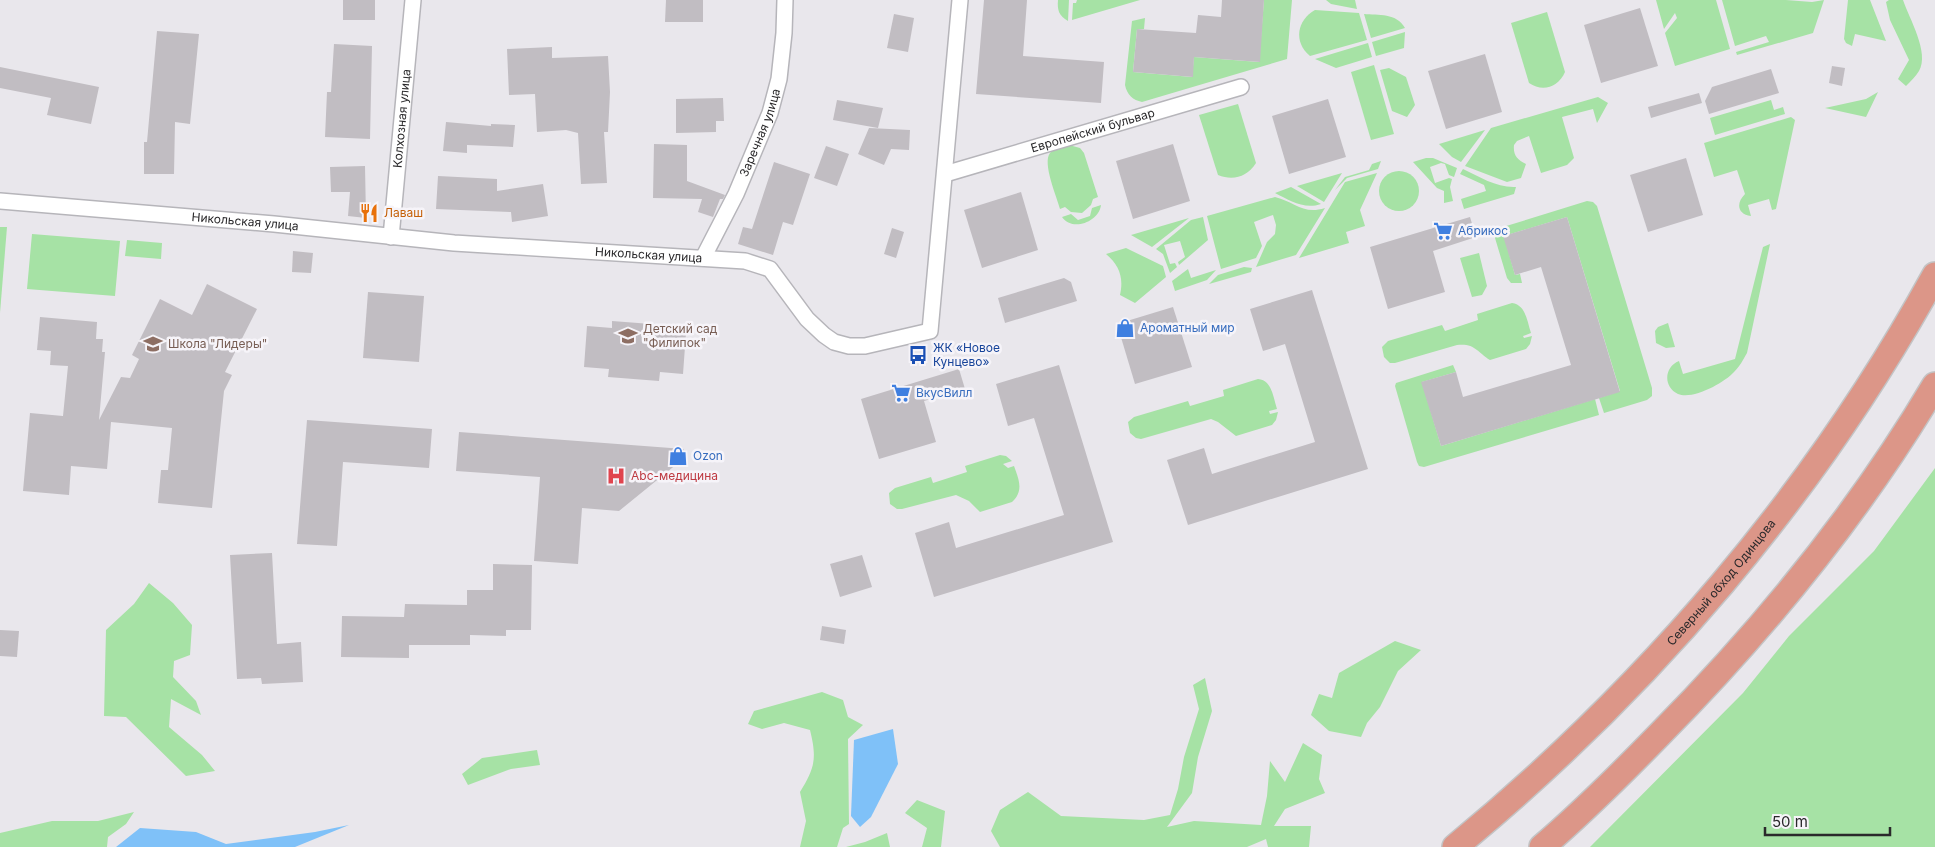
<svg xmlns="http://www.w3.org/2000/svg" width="1935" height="847" font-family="Inter,sans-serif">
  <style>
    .green { fill: #a6e2a5 }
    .water { fill: #7fc1f8 }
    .building { fill: #c1bdc2 }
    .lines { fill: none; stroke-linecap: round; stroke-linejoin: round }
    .minor-casing { stroke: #b6b5ba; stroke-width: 18 }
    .trunk-casing { stroke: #c3c3c4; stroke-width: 28 }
    .minor { stroke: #fff; stroke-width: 15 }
    .trunk { stroke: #dc9688; stroke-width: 25 }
    .labels { text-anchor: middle; stroke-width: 5; stroke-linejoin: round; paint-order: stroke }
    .street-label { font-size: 12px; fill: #2a292b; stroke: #f6f4f9 }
    .food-label { font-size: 12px; fill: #c56008; stroke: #f6f4f9; text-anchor: start }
    .shop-label { font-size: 12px; fill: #366cbe; stroke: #f6f4f9; text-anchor: start }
    .education-label { font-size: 12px; fill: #785e54; stroke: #f6f4f9; text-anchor: start }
    .transit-label { font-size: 12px; fill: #164399; stroke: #f6f4f9; text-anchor: start }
    .health-label { font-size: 12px; fill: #be3a42; stroke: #f6f4f9; text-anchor: start }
  </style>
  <rect width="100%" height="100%" fill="#e9e7ec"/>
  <g class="green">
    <path d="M1058 0H1069L1068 21C1059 16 1057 10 1058 0Z"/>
    <path d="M1077 0H1140L1072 20 1073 3H1076Z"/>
    <path d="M1264 0H1292L1287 59 1142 102C1133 100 1127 95 1125 85L1132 21 1145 18 1144 29H1137L1133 72 1192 77 1194 57 1259 62Z"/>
    <path d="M1326 0H1355L1357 9 1331 4Z"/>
    <path d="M1656 0H1716L1730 49 1675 66 1665 33 1677 18 1675 13 1664 29Z"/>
    <path d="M1722 0H1786L1812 2 1824 0 1813 33 1737 55 1736 52 1769 42 1766 36 1735 46Z"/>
    <path d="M1848 0H1870L1886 41 1855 34 1852 46 1846 43 1844 39Z"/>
    <path d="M1889 0H1903C1909 18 1930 53 1919 71 1916 76 1911 81 1906 86L1898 79 1909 60 1890 20 1886 2Z"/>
    <path d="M1315 10 1359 13 1367 40 1310 56C1293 42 1297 20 1315 10Z"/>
    <path d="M1547 12 1565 72C1558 88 1542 92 1529 83L1511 23Z"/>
    <path d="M1364 14C1378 15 1397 13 1405 28L1371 38Z"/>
    <path d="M1405 32 1404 48 1376 56 1372 42Z"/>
    <path d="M1368 43 1372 57 1336 68 1315 59Z"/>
    <path d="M1374 65 1394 134 1371 140 1351 72Z"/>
    <path d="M1389 68 1406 77 1415 105 1407 117 1392 111 1380 70Z"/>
    <path d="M1878 92 1866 117 1825 108 1866 99Z"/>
    <path d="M1598 97 1608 103 1597 123 1593 109 1562 117 1574 158 1567 165 1541 173 1529 136 1517 141 1514 145C1513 155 1517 160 1526 164L1521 178 1507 182 1465 166 1491 128Z"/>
    <path d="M1771 100 1774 110 1783 107 1785 114 1715 135 1710 118Z"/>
    <path d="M1238 104 1256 163C1247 177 1233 181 1218 175L1199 115Z"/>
    <path d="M1791 117 1795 120 1776 209 1772 210 1769 199 1748 205 1751 216C1737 214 1736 203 1745 194L1737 170 1714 177 1704 143Z"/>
    <path d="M1485 130 1461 162 1452 157 1439 144Z"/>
    <path d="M1069 145 1080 148 1084 153 1098 197 1093 199 1091 205 1082 213 1071 212 1065 207 1060 209C1057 197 1042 163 1050 153 1054 148 1063 147 1069 145Z"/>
    <path d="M1426 158H1433L1457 168 1454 177 1449 175 1445 164 1441 163 1430 167 1435 183 1449 178 1452 179 1450 187 1453 201 1444 203V191L1437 188 1413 162Z"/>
    <path d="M1381 161 1378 169 1347 178 1335 190 1345 177 1369 170 1372 164Z"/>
    <path d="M1463 169C1480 177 1497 188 1516 187L1514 194 1464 209 1461 199 1486 191 1484 185 1460 174Z"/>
    <circle cx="1399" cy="191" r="20"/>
    <path d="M1342 173 1324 202 1297 186Z"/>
    <path d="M1377 173 1360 210 1365 226 1346 232 1349 243 1299 258 1345 182Z"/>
    <path d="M1291 187 1321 204C1304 210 1289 200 1275 193Z"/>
    <path d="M1275 197C1295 202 1303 215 1325 208L1296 255 1256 267 1267 242 1275 234 1276 225 1273 215 1254 222 1262 246 1256 258 1221 269 1207 216Z"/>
    <path d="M1587 201 1593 202 1597 206 1652 388V396L1647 400 1604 413 1599 398 1620 391 1567 217 1504 236 1515 275 1520 274 1522 283H1511L1507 278 1495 238 1497 231 1503 227Z"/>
    <path d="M1101 205C1099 222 1072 232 1062 217L1071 214 1078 220 1090 216 1092 208Z"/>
    <path d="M1203 217 1208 240 1179 265 1178 262 1185 257 1180 241 1164 245 1170 264 1175 263 1177 267 1170 273 1163 254 1156 249 1191 220Z"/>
    <path d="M1189 218 1152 247 1131 235Z"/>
    <path d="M0 227H7L0 313Z"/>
    <path d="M32 234 120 241 115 296 27 289Z"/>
    <path d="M127 240 162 243 161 259 125 256Z"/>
    <path d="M1770 244 1747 353C1743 360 1740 366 1734 372 1724 383 1693 400 1678 394 1663 387 1664 367 1679 361L1683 374 1735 359 1763 247Z"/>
    <path d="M1126 248 1163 266 1166 277 1135 303 1120 295C1124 277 1119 265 1106 254Z"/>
    <path d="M1479 253 1487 286 1482 295 1472 297 1460 258Z"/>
    <path d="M1244 267 1252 268 1251 272 1209 284 1218 275Z"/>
    <path d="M1188 269 1191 278 1216 270 1207 280 1175 291 1172 281Z"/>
    <path d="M1512 303C1526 305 1527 321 1531 333L1523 336 1524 338 1532 336 1530 344 1526 349 1490 360C1477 352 1475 343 1457 345L1395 363H1390L1384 357 1382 347 1388 341 1442 325 1445 331 1478 320 1477 314Z"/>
    <path d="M1668 323 1675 347 1666 348 1656 343 1655 331 1658 327Z"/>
    <path d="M1453 365 1456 372 1422 382 1441 446 1595 399 1599 415 1424 467 1419 466 1417 462 1395 386 1396 383Z"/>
    <path d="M1258 379C1272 380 1273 397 1277 409L1269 411 1270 414 1278 412 1276 420 1272 425 1236 436 1218 422 1211 419 1141 439 1136 438 1130 433 1128 422 1134 417 1188 401 1190 406 1224 396 1223 390Z"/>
    <path d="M1000 455 1006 456 1012 461 1003 464 1008 468 1014 466C1019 480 1024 491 1012 502L980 512 969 501 956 495 902 509H897L890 504 889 493 895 488 931 477 933 483 967 472 965 466Z"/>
    <path d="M1935 468V847H1590L1743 693 1789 636 1874 551Z"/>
    <path d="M149 583 173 603 192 625 190 655 174 661 173 677 196 701 201 715 171 699 169 727 202 755 215 771 186 776 126 717 104 716 106 630 134 604Z"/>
    <path d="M1395 641 1421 650 1398 671 1380 707 1367 723 1361 737 1329 731 1311 715 1319 694 1332 698 1339 673Z"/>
    <path d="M1205 678 1212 711 1198 757 1192 793 1167 827 1194 821 1261 825 1267 796 1270 761 1285 782 1303 743 1322 755 1319 779 1325 793 1285 809 1274 826H1311L1309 847H1268L1266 839 1247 847H1000L991 831 1000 810 1028 792 1061 816 1144 820 1170 815 1178 789 1184 757 1199 709 1193 685Z"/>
    <path d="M822 692 843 700 848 717 863 725 848 739 849 824 843 828 837 847H800L806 821 800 792C815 768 817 758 810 730L784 723 762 729 748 724 754 711Z"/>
    <path d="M537 750 540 765 511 769 468 785 462 774 482 758Z"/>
    <path d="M917 800 945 811 941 847H922L927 828 905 813Z"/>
    <path d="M134 812 126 824 108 837 107 847H0V833L52 821H98Z"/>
    <path d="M887 833 890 847H846L865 842Z"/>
  </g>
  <g class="water">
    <path d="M893 729 898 764 871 817 860 827 851 816 854 740Z"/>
    <path d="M349 825 295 847H116L140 828 196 832 226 844 315 832Z"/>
  </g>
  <g class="building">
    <rect x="343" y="0" width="32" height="20"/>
    <path d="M666 0H703V22H665Z"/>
    <path d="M984 0H1027L1023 56 1104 62 1101 103 976 94Z"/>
    <path d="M1222 0H1264L1260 62 1194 57 1193 77 1133 72 1137 29 1196 33 1198 15 1221 17Z"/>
    <path d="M1640 8 1658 66 1601 83 1584 25Z"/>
    <path d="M894 14 914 18 908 52 887 48Z"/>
    <path d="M157 31 199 34 190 124 175 122 174 174H144V142H147Z"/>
    <path d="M334 44 372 46 370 139 325 137 327 92H331Z"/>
    <path d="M552 47V58L608 56 610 92 608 132H604L607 183 581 184 578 133 566 130 537 132 535 94 509 95 507 49Z"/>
    <path d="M1485 54 1502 112 1446 129 1428 71Z"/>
    <path d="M1832 66 1845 68 1842 86 1829 83Z"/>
    <path d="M0 67 99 87 91 124 47 115 51 98 0 88Z"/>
    <path d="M1771 69 1779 93 1709 114 1705 101 1712 87Z"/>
    <path d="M1699 93 1702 103 1651 118 1648 107Z"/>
    <path d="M723 98 724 121H716V132L676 133V99Z"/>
    <path d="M1328 99 1346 157 1289 174 1272 116Z"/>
    <path d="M837 100 883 108 878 128 833 120Z"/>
    <path d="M446 122 491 126V124L515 125 513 147 467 145V153L443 151Z"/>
    <path d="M869 128 910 130 909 150 891 149 884 165 858 154Z"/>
    <path d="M654 144 687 145V181L725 195 723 199H720L713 217 698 212 702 199 653 198Z"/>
    <path d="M1173 144 1190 201 1133 219 1116 161Z"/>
    <path d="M826 146 849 154 837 186 814 178Z"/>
    <path d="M1686 158 1703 215 1648 232 1630 175Z"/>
    <path d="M774 162 810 174 793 225 783 222 773 255 738 244 743 227 752 229Z"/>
    <path d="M365 166 366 218 348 216 350 192H331L330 167Z"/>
    <path d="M438 176 497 179V191L543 184 548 216 512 222 511 212 436 209Z"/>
    <path d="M1021 192 1038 250 982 268 964 210Z"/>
    <path d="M1470 217 1476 237 1433 251 1445 292 1388 309 1370 247Z"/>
    <path d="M1567 217 1620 392 1441 446 1421 382 1456 372 1463 397 1571 365 1541 267 1515 275 1503 236Z"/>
    <path d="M892 228 904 232 896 258 884 254Z"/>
    <path d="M293 251 313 253 311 273 292 272Z"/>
    <path d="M1064 278 1071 282 1077 301 1005 323 998 298Z"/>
    <path d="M207 284 257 309 225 372 232 375 224 391 212 508 158 503 161 470H168L172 428 111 422 107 469 71 466 69 495 23 491 30 413 63 416 68 366 50 365 51 351 37 350 40 317 97 322 96 339H103L102 352H105L99 420 121 377 130 378 139 359 132 355 160 299 192 315Z"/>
    <path d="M1312 290 1368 469 1188 525 1167 460 1204 448 1212 474 1315 442 1285 344 1263 351 1250 309Z"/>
    <path d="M368 292 424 296 419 362 363 358Z"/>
    <path d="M1173 307 1192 367 1135 384 1117 324Z"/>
    <path d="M612 321 664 325 663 332 686 333 683 374 660 372 659 381 608 377 609 369 584 367 587 326 612 328Z"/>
    <path d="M1059 365 1113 542 934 597 915 533 949 522 956 548 1064 515 1034 418 1008 426 996 384Z"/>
    <path d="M959 369 965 389 924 401 936 442 879 459 861 399Z"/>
    <path d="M307 420 432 429 429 468 343 462 337 546 297 544Z"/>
    <path d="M459 432 684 449 683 459 619 511 582 508 578 564 534 561 540 477 456 471Z"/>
    <path d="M272 553 277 644 301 642 303 682 262 684 261 678 237 679 230 555Z"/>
    <path d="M862 555 872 587 840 597 830 564Z"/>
    <path d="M493 564 532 565 531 630H506V636L470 635V645H409V658L341 657 342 616 404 617 405 604 467 605V590H493Z"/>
    <path d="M822 626 846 630 844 644 820 640Z"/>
    <path d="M0 630 19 631 17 657 0 656Z"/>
  </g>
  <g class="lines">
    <g class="minor-casing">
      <g id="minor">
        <path id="s1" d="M945 174 1241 87"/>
        <path id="s2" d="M0 201 274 224 454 243 745 261 770 269 807 319 824 335 834 342 849 346H865L930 331 960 0"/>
        <path id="s3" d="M391 237 413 0"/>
        <path id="s4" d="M703 258 736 194 770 113 779 79 784 33 785 0"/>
      </g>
    </g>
    <g class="trunk-casing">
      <g id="trunk">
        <path id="s5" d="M1455 847C1648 688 1814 495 1935 275"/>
        <path d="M1542 847C1583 812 1622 773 1659 735 1764 629 1859 513 1935 385"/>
      </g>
    </g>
    <use href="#minor" class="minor"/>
    <use href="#trunk" class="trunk"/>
  </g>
  <defs>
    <g id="restaurant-bare" transform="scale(1.5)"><path d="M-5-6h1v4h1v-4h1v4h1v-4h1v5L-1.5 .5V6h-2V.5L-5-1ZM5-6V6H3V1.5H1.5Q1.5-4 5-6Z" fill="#e8710a" stroke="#f6f4f9" stroke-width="2.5" paint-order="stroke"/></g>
    <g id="supermarket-bare" transform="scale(1.5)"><path d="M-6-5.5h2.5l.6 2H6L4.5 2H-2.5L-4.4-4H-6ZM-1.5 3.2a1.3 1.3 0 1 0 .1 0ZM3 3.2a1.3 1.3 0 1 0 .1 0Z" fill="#3f7fe0" stroke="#f6f4f9" stroke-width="2.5" paint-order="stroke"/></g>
    <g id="shop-bare" transform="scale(1.5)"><path d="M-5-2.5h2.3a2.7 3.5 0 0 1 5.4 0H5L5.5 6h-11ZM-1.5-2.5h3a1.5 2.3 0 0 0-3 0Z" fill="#3f7fe0" stroke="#f6f4f9" stroke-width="2.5" paint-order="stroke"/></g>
    <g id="school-bare" transform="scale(1.5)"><path d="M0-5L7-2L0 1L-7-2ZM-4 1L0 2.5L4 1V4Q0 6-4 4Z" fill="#8d6e63" stroke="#f6f4f9" stroke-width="2.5" paint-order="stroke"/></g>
    <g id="bus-bare" transform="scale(1.5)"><path d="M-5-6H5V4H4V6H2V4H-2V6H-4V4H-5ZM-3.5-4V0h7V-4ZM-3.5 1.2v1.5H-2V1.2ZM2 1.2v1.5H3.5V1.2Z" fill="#1a4fb4" stroke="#f6f4f9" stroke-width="2.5" paint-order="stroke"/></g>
    <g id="hospital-bare" transform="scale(1.5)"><path d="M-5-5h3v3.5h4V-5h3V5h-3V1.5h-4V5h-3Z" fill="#e0444e" stroke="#f6f4f9" stroke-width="2.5" paint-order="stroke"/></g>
  </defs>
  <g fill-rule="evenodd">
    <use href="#restaurant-bare" x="369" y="213"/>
    <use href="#supermarket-bare" x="1443" y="231"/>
    <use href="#shop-bare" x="1125" y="328"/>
    <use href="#school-bare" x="628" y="336"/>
    <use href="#school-bare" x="153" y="344"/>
    <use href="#bus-bare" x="918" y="355"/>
    <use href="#supermarket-bare" x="901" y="393"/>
    <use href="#shop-bare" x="678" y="456"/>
    <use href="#hospital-bare" x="616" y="476"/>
  </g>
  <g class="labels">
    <g class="street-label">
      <text dy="4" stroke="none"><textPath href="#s3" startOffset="119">Колхозная улица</textPath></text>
      <text dy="4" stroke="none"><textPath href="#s1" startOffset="154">Европейский бульвар</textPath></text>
      <text dy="4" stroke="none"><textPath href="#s4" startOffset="138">Заречная улица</textPath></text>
      <text dy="4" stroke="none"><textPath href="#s2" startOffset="246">Никольская улица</textPath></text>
      <text dy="4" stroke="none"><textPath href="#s2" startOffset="651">Никольская улица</textPath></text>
      <text dy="4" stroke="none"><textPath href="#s5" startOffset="376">Северный обход Одинцова</textPath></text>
    </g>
    <g class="food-label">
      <text x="384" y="217">Лаваш</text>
    </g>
    <g class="shop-label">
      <text x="1458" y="235">Абрикос</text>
      <text x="1140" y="332">Ароматный мир</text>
      <text x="916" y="397">ВкусВилл</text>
      <text x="693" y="460">Ozon</text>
    </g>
    <g class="education-label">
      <text x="643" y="333">Детский сад<tspan x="643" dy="14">"Филипок"</tspan></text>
      <text x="168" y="348">Школа "Лидеры"</text>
    </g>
    <g class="transit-label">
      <text x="933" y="352">ЖК «Новое<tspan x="933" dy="14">Кунцево»</tspan></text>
    </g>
    <g class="health-label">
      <text x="631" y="480">Abc-медицина</text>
    </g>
  </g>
  <path d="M1765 827v8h125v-8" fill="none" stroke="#2a292b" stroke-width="2.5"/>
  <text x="1772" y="827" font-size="15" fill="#2a292b" stroke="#f6f4f9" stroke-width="4" paint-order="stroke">50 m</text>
</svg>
